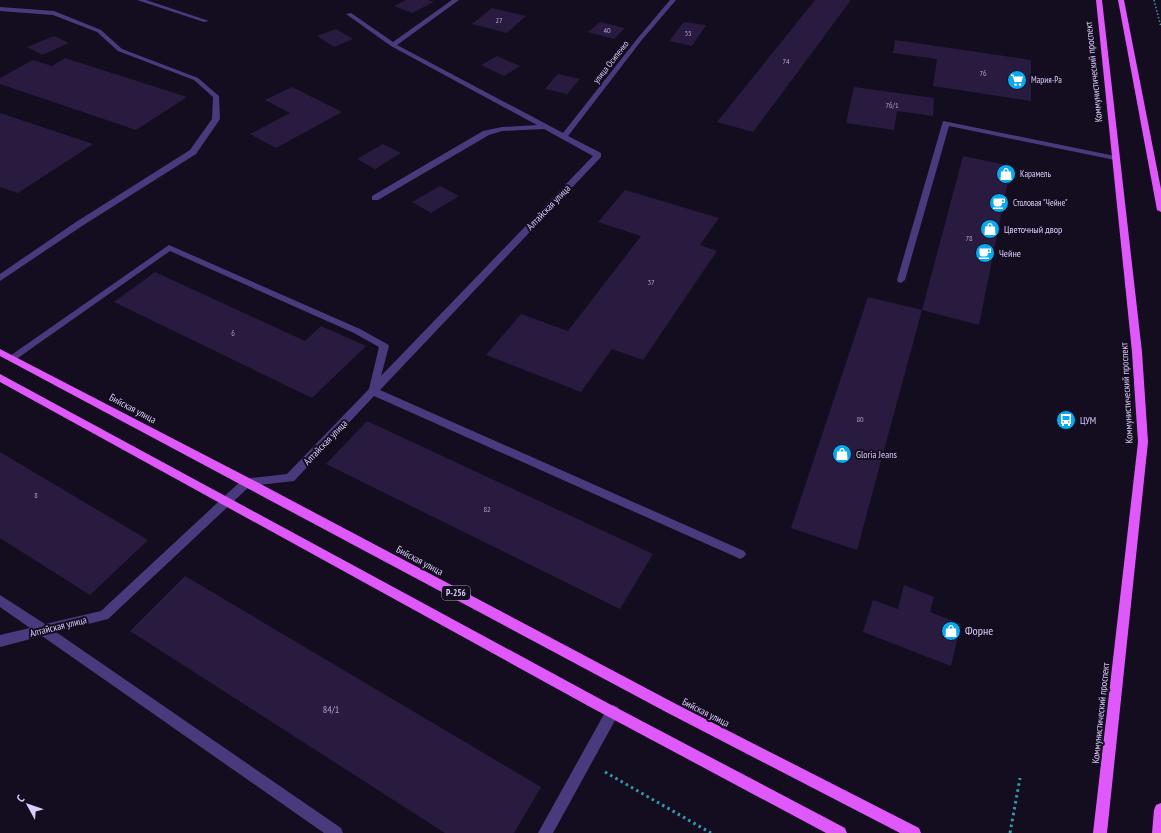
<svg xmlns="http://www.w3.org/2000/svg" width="1161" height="833" font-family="'PT Sans Narrow',sans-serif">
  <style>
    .building { fill: #291a40 }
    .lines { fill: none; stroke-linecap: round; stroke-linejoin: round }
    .path-far1 { stroke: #319bad; stroke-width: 1.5; stroke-dasharray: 1.5 2; stroke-linecap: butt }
    .path { stroke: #319bad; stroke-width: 3; stroke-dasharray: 2.5 3.5; stroke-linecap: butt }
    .minor { fill: #4a3a7d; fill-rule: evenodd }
    .major { fill: #de58fa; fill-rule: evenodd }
    .labels { text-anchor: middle; stroke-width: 4; stroke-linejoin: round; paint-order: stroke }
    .number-label { font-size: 8px; fill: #afa0ce }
    .far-street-label { font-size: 9px; fill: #dccdfd; stroke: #140d1f }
    .far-poi-label { font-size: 9px; fill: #dccdfd; stroke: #140d1f; text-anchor: start }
    .shield { fill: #140d1f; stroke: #a093ba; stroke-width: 1 }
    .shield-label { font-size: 9px; font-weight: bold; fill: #dccdfd }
    .street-label { font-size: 10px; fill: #dccdfd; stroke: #140d1f }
    .poi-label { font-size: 10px; fill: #dccdfd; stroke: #140d1f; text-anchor: start }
    .near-number-label { font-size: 10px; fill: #afa0ce }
    .near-poi-label { font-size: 12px; fill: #dccdfd; stroke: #140d1f; text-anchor: start }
  </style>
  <rect width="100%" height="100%" fill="#140d1f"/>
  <g class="building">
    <path d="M406 0H428L434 2 412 13 394 6Z"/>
    <path d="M815 0H851L753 132 717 122Z"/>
    <path d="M492 8 526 16 507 33 472 24Z"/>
    <path d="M600 22 625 28 614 39 588 32Z"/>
    <path d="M684 22 706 25 692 46 669 41Z"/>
    <path d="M336 29 353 39 334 47 317 36Z"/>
    <path d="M54 36 69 43 42 55 27 47Z"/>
    <path d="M895 40 1031 60V101L933 86 937 59 893 53Z"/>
    <path d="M497 56 520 66 504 76 481 65Z"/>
    <path d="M65 58 187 97 136 130 0 84V78L33 60 52 66Z"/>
    <path d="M558 74 580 79 567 94 545 89Z"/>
    <path d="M292 87 342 112 276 148 250 134 290 113 265 100Z"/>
    <path d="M854 87 934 98 933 116 897 111 894 130 846 123Z"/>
    <path d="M0 113 93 144 18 193 0 187Z"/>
    <path d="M383 144 401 153 375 169 357 159Z"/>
    <path d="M963 156 1011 166 979 325 922 310 857 550 791 528 868 297 922 310Z"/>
    <path d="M440 186 459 196 431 213 412 202Z"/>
    <path d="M625 190 719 218 700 245 717 251 643 360 612 349 581 392 486 355 521 314 568 331 641 236 598 222Z"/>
    <path d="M155 272 305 341 321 326 366 346 312 398 114 302Z"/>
    <path d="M367 421 653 554 620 609 326 464Z"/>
    <path d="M0 452 148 540 90 595 0 538Z"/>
    <path d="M185 576 541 787 514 833H445L130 631Z"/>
    <path d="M904 585 934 597 930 612 961 624 951 666 863 632 873 600 898 609Z"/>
  </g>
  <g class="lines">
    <path class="path-far1" d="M1154 0 1161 27"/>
    <g class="path">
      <path d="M605 772 711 833"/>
      <path d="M1010 833 1020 778"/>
    </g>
    <g class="minor">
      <path d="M137 0H146L209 21 204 22Z"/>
      <path d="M452 0H459L397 45 563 133 637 39 670 0H676L641 41 568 136 601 153V157L380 390 744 551 746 554 744 557 740 559 736 557 374 396 294 481 250 486 108 619 56 632 341 828 343 833H324L42 636 0 647V635L30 628 0 607V595L45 624 101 611 243 479 287 474 369 389 379 347 354 333 170 251 15 360H9L7 358 169 245 360 329 387 344 389 346 381 376 593 156 544 129 502 131 489 135 378 200H372V196L483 131 502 127 537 125 391 46 346 14 351 13 393 42Z"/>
      <path d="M0 7 54 11 101 30 122 49 198 78 219 96 220 119 196 154 82 226 0 281V274L76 222 190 150 212 119 213 97 194 80 118 51 97 32 53 15 0 11Z"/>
      <path d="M943 121 1115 156 1119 158 1115 160 949 126 905 280 901 283 898 282 897 280Z"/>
      <path d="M613 705 618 707 619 711 618 715 553 833H538L608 707Z"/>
    </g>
    <g class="major">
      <path d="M1096 0H1102L1142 352 1148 442 1107 833H1093L1138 442 1132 352Z"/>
      <path d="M1118 0H1124L1161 189V212L1157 210Z"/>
      <path d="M0 349 251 479 676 704 919 828 921 833H900L666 712 0 356Z"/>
      <path d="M0 374 602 700 845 828 847 833H826L592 708 0 382Z"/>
      <path d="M1161 803V833H1152L1154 810 1156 805Z"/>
    </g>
  </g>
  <defs>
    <g id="supermarket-disc" transform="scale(1)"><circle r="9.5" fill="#08a9ef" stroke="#140d1f"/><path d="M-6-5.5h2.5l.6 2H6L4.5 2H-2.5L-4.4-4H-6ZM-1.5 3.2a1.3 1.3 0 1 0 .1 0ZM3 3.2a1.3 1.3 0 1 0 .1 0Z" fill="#fff"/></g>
    <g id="shop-disc" transform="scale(1)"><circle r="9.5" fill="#08a9ef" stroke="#140d1f"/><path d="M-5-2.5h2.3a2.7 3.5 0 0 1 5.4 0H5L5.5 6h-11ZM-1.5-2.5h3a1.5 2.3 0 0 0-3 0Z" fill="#fff"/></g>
    <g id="cafe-disc" transform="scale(1)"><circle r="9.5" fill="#08a9ef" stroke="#140d1f"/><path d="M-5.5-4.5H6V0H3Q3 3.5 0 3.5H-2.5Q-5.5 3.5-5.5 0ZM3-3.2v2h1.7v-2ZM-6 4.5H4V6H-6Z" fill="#fff"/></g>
    <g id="bus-disc" transform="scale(1)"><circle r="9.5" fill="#08a9ef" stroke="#140d1f"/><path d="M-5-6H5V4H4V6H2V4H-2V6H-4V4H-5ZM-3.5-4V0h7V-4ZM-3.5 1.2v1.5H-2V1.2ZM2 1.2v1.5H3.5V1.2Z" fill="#fff"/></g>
  </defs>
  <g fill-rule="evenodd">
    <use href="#supermarket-disc" x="1017" y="80"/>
    <use href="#shop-disc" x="1006" y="174"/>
    <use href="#cafe-disc" x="999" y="203"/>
    <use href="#shop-disc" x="990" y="229"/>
    <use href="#cafe-disc" x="985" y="253"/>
    <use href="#bus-disc" x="1066" y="420"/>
    <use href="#shop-disc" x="842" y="454"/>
    <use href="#shop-disc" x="951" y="631"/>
  </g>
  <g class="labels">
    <g class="number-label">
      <text x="499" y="23">27</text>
      <text x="607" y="33">40</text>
      <text x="688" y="36">35</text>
      <text x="786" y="64">74</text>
      <text x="983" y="76">76</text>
      <text x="892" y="108">76/1</text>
      <text x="969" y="241">78</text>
      <text x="651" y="285">37</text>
      <text x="233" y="336">6</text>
      <text x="860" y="422">80</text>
      <text x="36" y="498">8</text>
      <text x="487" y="512">82</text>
    </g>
    <g class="far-street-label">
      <text transform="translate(611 62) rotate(-52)" y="3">улица Осипенко</text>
    </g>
    <g class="far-poi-label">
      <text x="1031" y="83">Мария-Ра</text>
      <text x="1020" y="177">Карамель</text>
      <text x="1013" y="206">Столовая "Чейне"</text>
    </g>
    <rect class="shield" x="442" y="586" width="28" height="14" rx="3"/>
    <g class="shield-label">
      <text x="456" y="596">Р-256</text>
    </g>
    <g class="street-label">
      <text transform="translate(1093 72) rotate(-96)" y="4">Коммунистический проспект</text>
      <text transform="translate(548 207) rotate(-46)" y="4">Алтайская улица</text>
      <text transform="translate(1126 393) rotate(-93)" y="4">Коммунистический проспект</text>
      <text transform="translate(133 408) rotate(28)" y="4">Бийская улица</text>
      <text transform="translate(325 442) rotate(-46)" y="4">Алтайская улица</text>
      <text transform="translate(420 560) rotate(28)" y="4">Бийская улица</text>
      <text transform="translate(58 626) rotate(-14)" y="4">Алтайская улица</text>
      <text transform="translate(706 712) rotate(27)" y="4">Бийская улица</text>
      <text transform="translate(1100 713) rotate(-84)" y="4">Коммунистический проспект</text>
    </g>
    <g class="poi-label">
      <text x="1004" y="233">Цветочный двор</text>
      <text x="999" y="257">Чейне</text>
      <text x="1080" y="424">ЦУМ</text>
      <text x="856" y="458">Gloria Jeans</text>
    </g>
    <g class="near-number-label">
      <text x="331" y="713">84/1</text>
    </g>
    <g class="near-poi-label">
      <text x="965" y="635">Форне</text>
    </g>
  </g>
  <g transform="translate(28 805) rotate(310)" stroke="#140d1f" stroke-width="3" paint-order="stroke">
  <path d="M0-3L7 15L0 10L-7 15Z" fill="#dccdfd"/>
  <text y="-6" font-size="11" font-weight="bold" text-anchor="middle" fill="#dccdfd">С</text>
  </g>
</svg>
